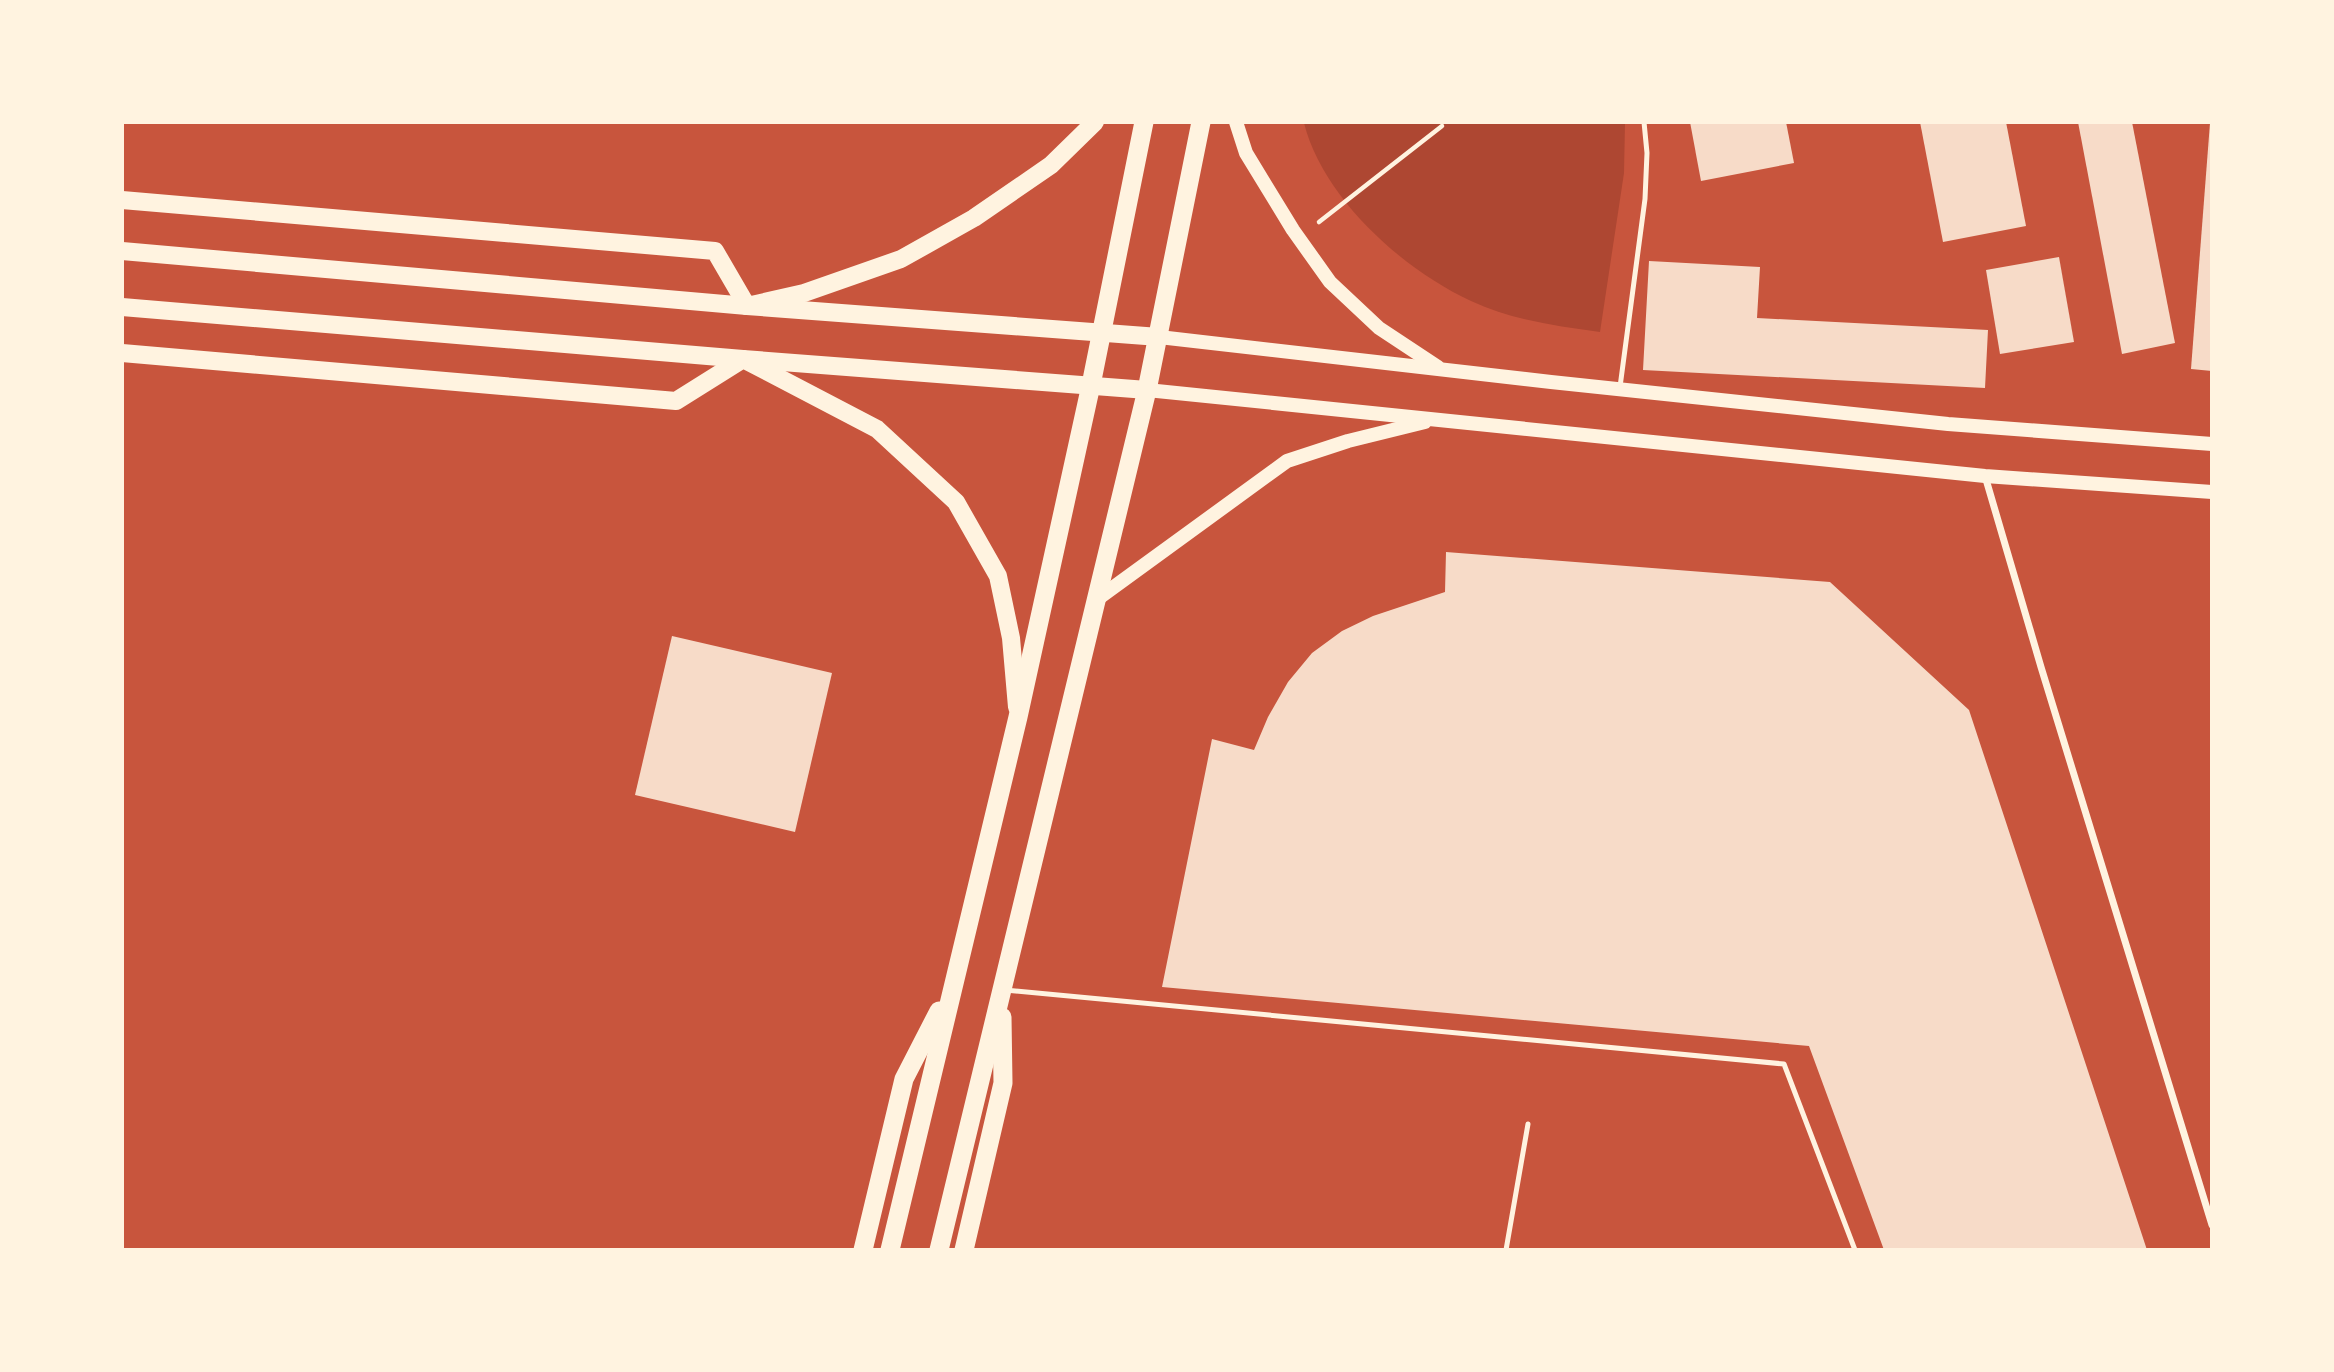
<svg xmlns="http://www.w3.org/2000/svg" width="2334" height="1372" font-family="Helvetica,sans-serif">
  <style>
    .green { fill: #ae4732 }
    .building { fill: #f7dbc8 }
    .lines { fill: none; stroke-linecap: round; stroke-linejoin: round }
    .path { stroke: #fff3e0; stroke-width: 4.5 }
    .service { stroke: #fff3e0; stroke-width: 5 }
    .minor { stroke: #fff3e0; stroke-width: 7 }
    .secondary { stroke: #fff3e0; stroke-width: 14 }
    .primary { stroke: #fff3e0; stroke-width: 18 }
    .trunk { stroke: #fff3e0; stroke-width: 19 }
  </style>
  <rect width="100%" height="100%" fill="#c8553d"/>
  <path class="green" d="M1304 123H1625L1624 173 1600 332C1556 326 1512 320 1471 301 1402 269 1323 198 1304 123Z"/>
  <g class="building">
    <path d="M1690 122H1786L1794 163 1701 181Z"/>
    <path d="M1920 122H2006L2026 226 1943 242Z"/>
    <path d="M2078 122H2132L2175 343 2122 354Z"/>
    <path d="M2210 123H2212V371L2191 369Z"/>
    <path d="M2059 257 2074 342 2000 354 1986 270Z"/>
    <path d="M1649 261 1760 267 1757 318 1988 330 1985 388 1643 370Z"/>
    <path d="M1446 552 1830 582 1969 710 2147 1250H1884L1809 1046 1162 987 1212 739 1254 750 1268 717 1288 682 1312 653 1342 631 1373 616 1445 592Z"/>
    <path d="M672 636 832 673 795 832 635 795Z"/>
  </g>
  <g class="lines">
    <path class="path" d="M1319 222 1442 126"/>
    <g class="service">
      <path d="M1620 387 1645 199 1647 153 1644 122"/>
      <path d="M1005 990 1784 1064 1855 1250"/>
      <path d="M1506 1250 1528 1124"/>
    </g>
    <path class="minor" d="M1985 476 2041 667 2212 1225"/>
    <g class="secondary">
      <path d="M1236 122 1246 153 1293 230 1330 282 1379 328 1438 367"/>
      <path d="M1159 337 1551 382 1948 424 2212 444"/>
      <path d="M1147 390 1985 476 2212 492"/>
      <path d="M1096 600 1287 461 1348 441 1425 422"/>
    </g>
    <g class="primary">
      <path d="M122 200 715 251 747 306 804 293 901 259 974 218 1051 165 1095 122"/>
      <path d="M122 251 747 306 1159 337"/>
      <path d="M122 307 743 359 1147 390"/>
      <path d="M122 353 676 401 743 359 877 429 956 502 998 576 1011 638 1017 707"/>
    </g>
    <g class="trunk">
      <path d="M863 1250 904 1079 939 1011"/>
      <path d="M890 1250 1018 717 1091 385 1144 122"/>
      <path d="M939 1250 1147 390 1201 122"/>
      <path d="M964 1250 1003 1083 1002 1017"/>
    </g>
  </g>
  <rect width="2334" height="1372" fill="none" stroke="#fff3e0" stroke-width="248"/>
</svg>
